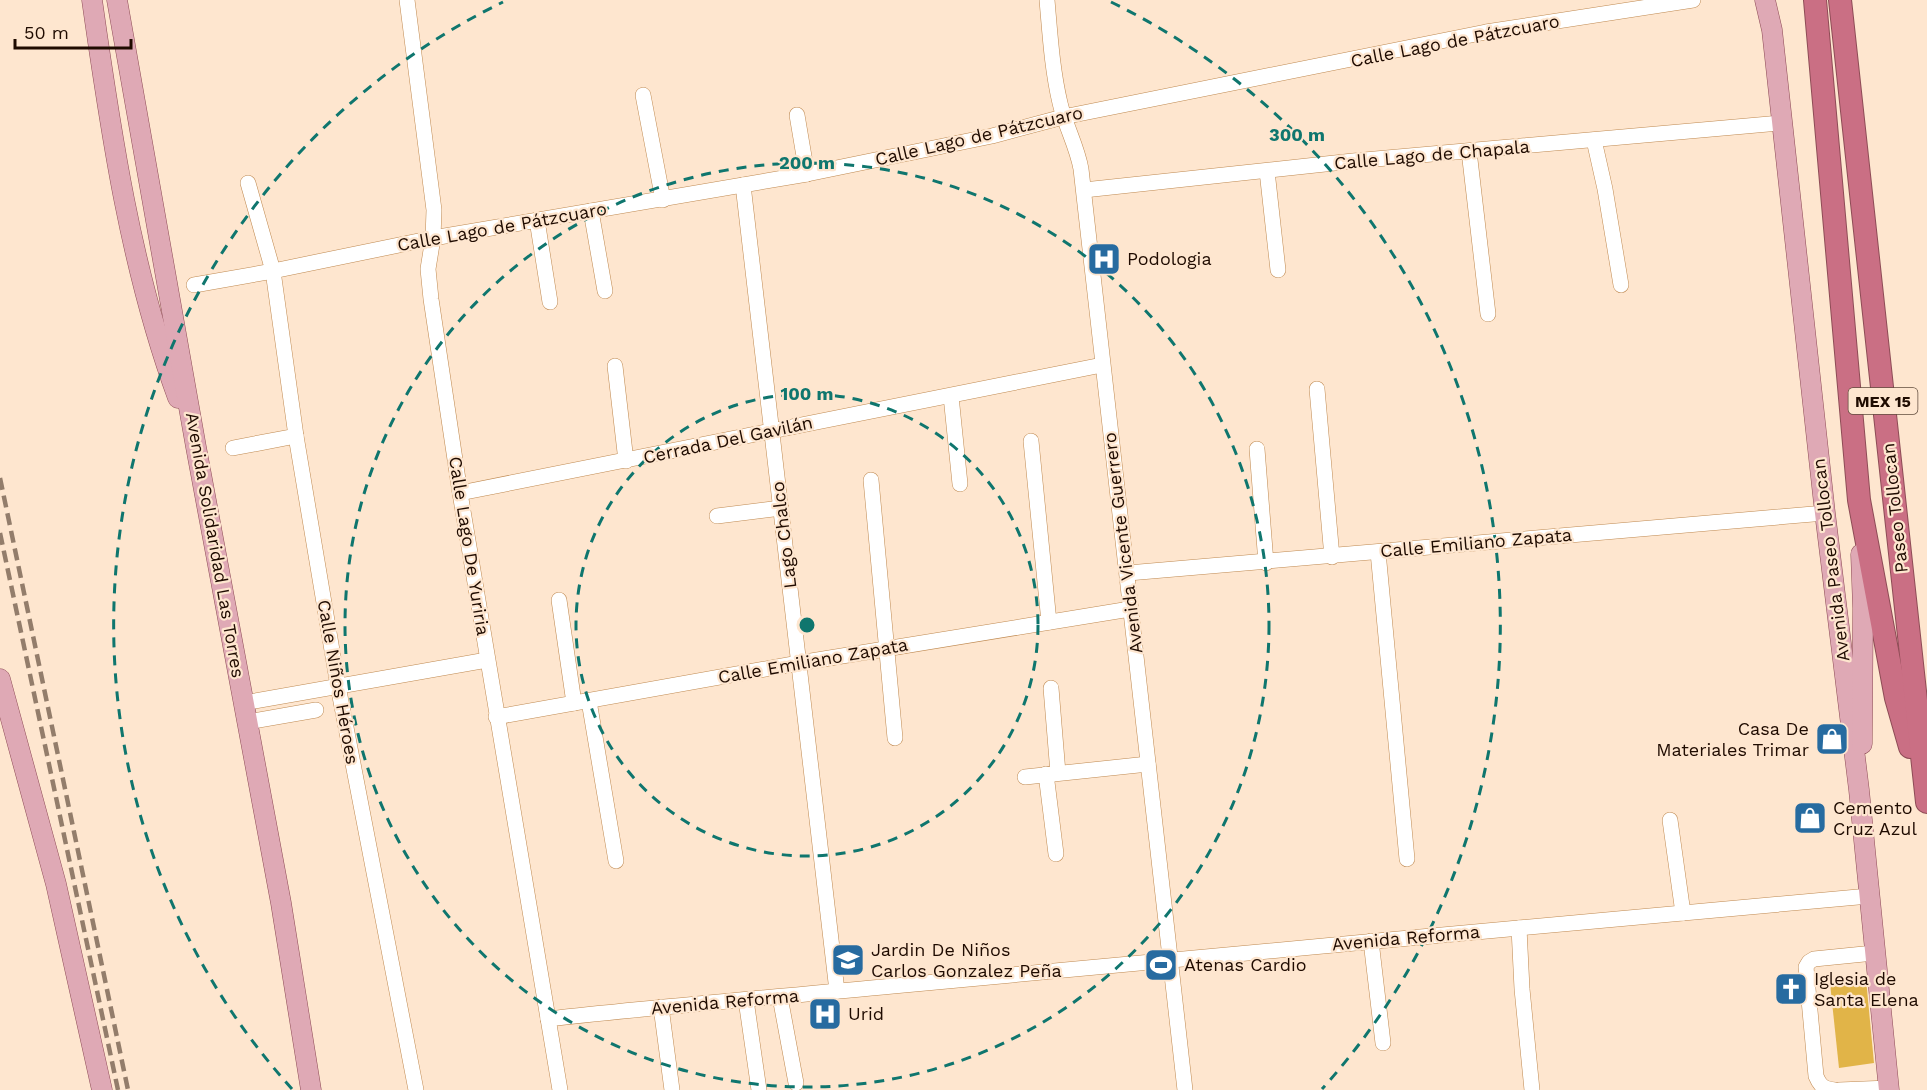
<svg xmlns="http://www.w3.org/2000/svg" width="1927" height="1090" font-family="'Work Sans',sans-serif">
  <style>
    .building { fill: #e1b448 }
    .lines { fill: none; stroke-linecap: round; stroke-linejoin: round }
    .minor-casing { stroke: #bf8950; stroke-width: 16 }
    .major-casing { stroke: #8e4c56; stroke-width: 21 }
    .highway-casing { stroke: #8e4c56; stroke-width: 24 }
    .minor { stroke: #fff; stroke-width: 15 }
    .major { stroke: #dfa9b5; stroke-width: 20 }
    .highway { stroke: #ca6f84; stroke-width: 22 }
    .rail { stroke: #937d6b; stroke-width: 4.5; stroke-dasharray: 12 6; stroke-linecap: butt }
    .ring { fill: none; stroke: #0f766e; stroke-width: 3; stroke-dasharray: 10 8 }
    .labels { text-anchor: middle; stroke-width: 4.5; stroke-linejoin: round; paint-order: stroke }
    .shield { fill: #fee6cf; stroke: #624d3e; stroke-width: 1.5 }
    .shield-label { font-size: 16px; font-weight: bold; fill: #1f0b00 }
    .street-label { font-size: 18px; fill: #1f0b00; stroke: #fee6cf }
    .poi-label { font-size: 18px; fill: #1f0b00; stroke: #fee6cf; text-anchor: start }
    .centre { fill: #0f766e; stroke: #fee6cf; stroke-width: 3 }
    .ring-label { font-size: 18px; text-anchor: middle; font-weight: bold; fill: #0f766e; stroke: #fee6cf; stroke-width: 4.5; stroke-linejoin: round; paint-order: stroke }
  </style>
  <rect width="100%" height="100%" fill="#fee6cf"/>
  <path class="building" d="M1866 979 1874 1063 1839 1068 1830 983Z"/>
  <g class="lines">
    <g class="minor-casing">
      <g id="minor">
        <path d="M407 0 434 210 433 238 428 269 431 299 460 493 560 1090"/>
        <path d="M1047 0C1050 34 1052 69 1060 103 1065 125 1077 146 1081 169L1185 1090"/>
        <path d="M643 95 663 200"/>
        <path d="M797 115 807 174"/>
        <path d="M1594 140 1605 189 1621 285"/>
        <path d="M1469 151 1488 314"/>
        <path d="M1267 171 1278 270"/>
        <path d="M248 183 273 271 296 436 338 686 416 1090"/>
        <path d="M743 185 837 991"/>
        <path d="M1084 190 1353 161 1781 123"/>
        <path d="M591 211 605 291"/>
        <path d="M537 220 550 302"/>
        <path d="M194 285 273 271 433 238 807 174 992 136 1063 117 1486 32 1693 0"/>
        <path d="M615 366 626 461"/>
        <path d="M1317 389 1332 557"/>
        <path d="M951 396 960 484"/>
        <path d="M1031 441 1049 622"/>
        <path d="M233 448 296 436"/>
        <path d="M1257 449 1266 563"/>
        <path d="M871 480 895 738"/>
        <path d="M460 493 1102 365"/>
        <path d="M717 516 781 508"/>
        <path d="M1378 552 1407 859"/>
        <path d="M1128 573 1825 513"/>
        <path d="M559 600 574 703"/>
        <path d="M1051 688 1058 773"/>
        <path d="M589 701 616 861"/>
        <path d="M244 703 487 660"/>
        <path d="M496 717 799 663 1130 609"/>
        <path d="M248 722 316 710"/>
        <path d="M1046 774 1056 854"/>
        <path d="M1025 777 1148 764"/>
        <path d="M1670 820 1683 913"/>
        <path d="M1519 928 1522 989 1532 1090"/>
        <path d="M1371 941 1383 1043"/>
        <path d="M780 997 796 1083"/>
        <path d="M746 1000 759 1090"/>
        <path d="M661 1007 672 1090"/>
        <path d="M548 1019C663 1006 778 997 893 986 1218 955 1544 926 1869 896"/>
        <path d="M1835 1090C1824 1089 1820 1086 1816 1076L1806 967 1809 962 1814 959 1874 953"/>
        <path d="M1839 1090 1889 1088"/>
      </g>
    </g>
    <g class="major-casing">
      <g id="major">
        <path d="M92 0C111 134 131 270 178 398"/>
        <path d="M117 0 196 447 281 903 311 1090"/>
        <path d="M1765 0 1772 30 1825 513 1859 790 1889 1090"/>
        <path d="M1861 554 1863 608 1862 744"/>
        <path d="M0 679 56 884 102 1090"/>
      </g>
    </g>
    <g class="highway-casing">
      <g id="highway">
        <path d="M1815 0 1859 500 1896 698 1910 747"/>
        <path d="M1840 0 1927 802"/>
      </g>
    </g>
    <use href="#minor" class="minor"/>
    <use href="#major" class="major"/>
    <use href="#highway" class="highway"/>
    <g class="rail">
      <path d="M0 478 128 1090"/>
      <path d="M0 533 118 1090"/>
    </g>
  </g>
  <g class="ring">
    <circle cx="807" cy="625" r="231"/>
    <circle cx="807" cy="625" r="462"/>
    <path d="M292 1089A693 693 0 0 1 503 2M1111 2A693 693 0 0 1 1322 1089"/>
  </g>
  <defs>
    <g id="hospital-square" transform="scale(1.725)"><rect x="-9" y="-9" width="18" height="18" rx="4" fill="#276ba0" stroke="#fee6cf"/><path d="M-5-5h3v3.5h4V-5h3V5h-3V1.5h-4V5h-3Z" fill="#fff"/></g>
    <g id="shop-square" transform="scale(1.725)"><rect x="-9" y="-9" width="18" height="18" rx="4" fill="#276ba0" stroke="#fee6cf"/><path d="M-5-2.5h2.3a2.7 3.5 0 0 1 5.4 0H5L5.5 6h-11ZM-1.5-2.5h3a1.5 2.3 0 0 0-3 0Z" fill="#fff"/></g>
    <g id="school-square" transform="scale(1.725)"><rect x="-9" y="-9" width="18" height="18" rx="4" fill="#276ba0" stroke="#fee6cf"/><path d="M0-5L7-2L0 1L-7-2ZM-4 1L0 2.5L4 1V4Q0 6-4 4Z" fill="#fff"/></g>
    <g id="stadium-square" transform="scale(1.725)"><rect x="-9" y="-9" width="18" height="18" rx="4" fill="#276ba0" stroke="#fee6cf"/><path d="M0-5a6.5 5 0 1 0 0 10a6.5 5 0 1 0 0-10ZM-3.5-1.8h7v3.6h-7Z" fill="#fff"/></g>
    <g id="church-square" transform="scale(1.725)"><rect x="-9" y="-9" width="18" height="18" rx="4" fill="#276ba0" stroke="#fee6cf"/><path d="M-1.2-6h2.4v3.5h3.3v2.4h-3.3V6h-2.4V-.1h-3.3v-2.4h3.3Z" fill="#fff"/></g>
  </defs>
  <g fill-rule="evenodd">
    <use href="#hospital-square" x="1104" y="259"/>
    <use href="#shop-square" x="1832" y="739"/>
    <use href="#shop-square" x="1810" y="818"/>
    <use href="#school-square" x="848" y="960"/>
    <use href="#stadium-square" x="1161" y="965"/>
    <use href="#church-square" x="1791" y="989"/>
    <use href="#hospital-square" x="825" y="1014"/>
  </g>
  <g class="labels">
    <rect class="shield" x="1848.5" y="388" width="69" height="26" rx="4.5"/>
    <g class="shield-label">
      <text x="1883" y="407">MEX 15</text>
    </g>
    <g class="street-label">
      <text transform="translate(1455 41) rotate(-11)" y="6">Calle Lago de Pátzcuaro</text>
      <text transform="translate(979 136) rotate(-13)" y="6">Calle Lago de Pátzcuaro</text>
      <text transform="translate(1432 155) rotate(-5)" y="6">Calle Lago de Chapala</text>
      <text transform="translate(502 227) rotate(-10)" y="6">Calle Lago de Pátzcuaro</text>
      <text transform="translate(728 440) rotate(-12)" y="6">Cerrada Del Gavilán</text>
      <text transform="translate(1895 508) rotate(-96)" y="6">Paseo Tollocan</text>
      <text transform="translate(784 535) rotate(-97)" y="6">Lago Chalco</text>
      <text transform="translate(1123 543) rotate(-97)" y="6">Avenida Vicente Guerrero</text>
      <text transform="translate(1476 543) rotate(-5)" y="6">Calle Emiliano Zapata</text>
      <text transform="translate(215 545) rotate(80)" y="6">Avenida Solidaridad Las Torres</text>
      <text transform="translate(469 546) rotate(81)" y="6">Calle Lago De Yuriria</text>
      <text transform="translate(1831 560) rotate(-97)" y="6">Avenida Paseo Tollocan</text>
      <text transform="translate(813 661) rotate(-10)" y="6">Calle Emiliano Zapata</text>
      <text transform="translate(338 682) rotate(80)" y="6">Calle Niños Héroes</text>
      <text transform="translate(1406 938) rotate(-5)" y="6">Avenida Reforma</text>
      <text transform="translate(725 1002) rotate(-5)" y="6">Avenida Reforma</text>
    </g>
    <g class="poi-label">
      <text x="1127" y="265">Podologia</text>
      <text x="1809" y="735" text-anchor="end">Casa De<tspan x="1809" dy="21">Materiales Trimar</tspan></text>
      <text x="1833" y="814">Cemento<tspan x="1833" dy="21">Cruz Azul</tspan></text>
      <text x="871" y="956">Jardin De Niños<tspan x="871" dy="21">Carlos Gonzalez Peña</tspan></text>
      <text x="1184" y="971">Atenas Cardio</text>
      <text x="1814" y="985">Iglesia de<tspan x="1814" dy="21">Santa Elena</tspan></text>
      <text x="848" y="1020">Urid</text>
    </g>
  </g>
  <circle cx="807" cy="625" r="9" class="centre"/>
  <g class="ring-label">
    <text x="1297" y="141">300 m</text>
    <text x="807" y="169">200 m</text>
    <text x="807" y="400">100 m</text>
  </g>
  <path d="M15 39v9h116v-9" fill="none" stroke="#1f0b00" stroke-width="3"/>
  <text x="24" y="39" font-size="18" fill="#1f0b00" stroke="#fee6cf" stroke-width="4.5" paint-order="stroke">50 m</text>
</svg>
